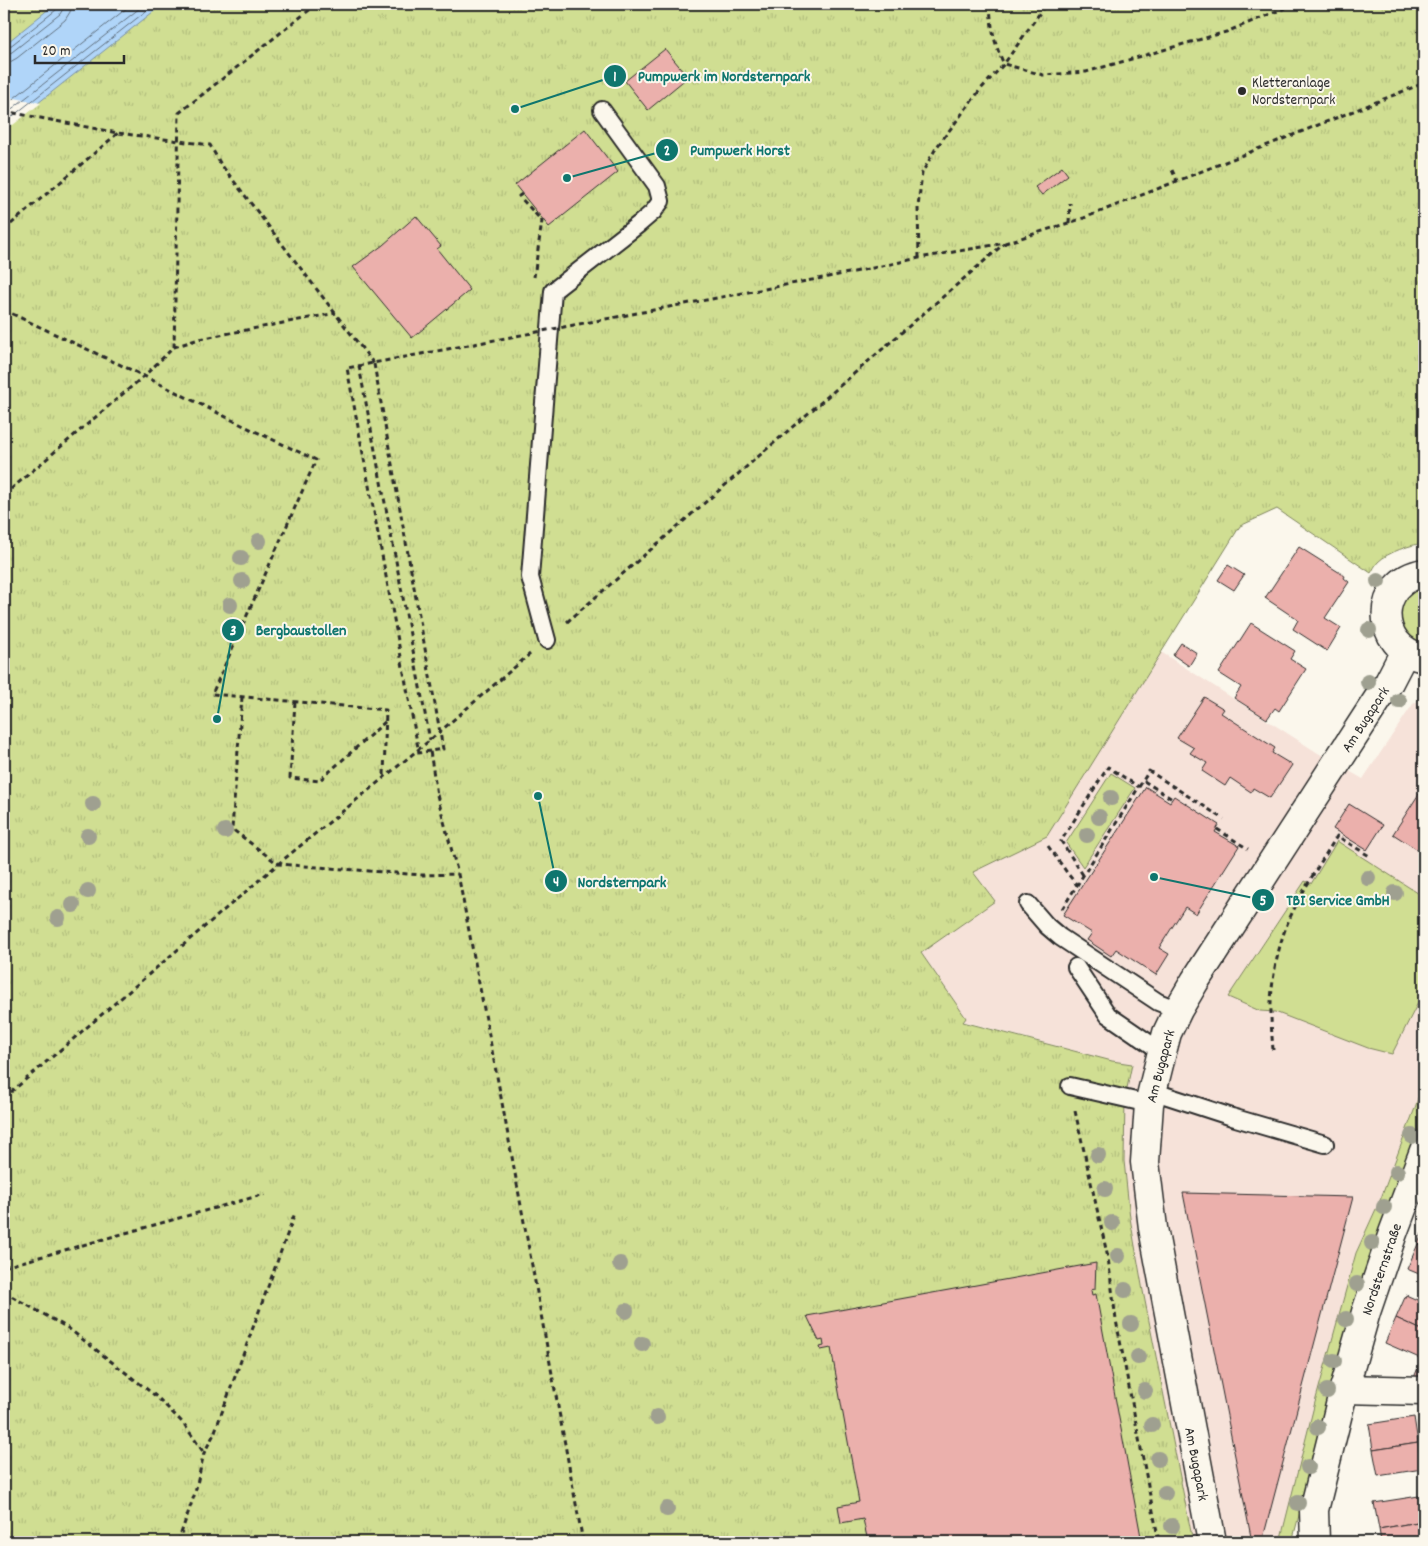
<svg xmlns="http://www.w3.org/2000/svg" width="1428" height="1546" font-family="Dekko,sans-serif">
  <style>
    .built { fill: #f6e2d9 }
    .grass { fill: #d0de92; stroke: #7e845e }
    .park { fill: url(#park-tufts); stroke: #7e845e }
    .water { fill: #b0d5f9; stroke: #7b91a7 }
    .pier { fill: #fbf7ec }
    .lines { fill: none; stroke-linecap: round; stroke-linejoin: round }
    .shore { stroke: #606f7d; stroke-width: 1 }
    .building { fill: #ebb0ac; stroke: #2b2b2b }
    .service-casing { stroke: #2b2b2b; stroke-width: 20 }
    .minor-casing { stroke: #2b2b2b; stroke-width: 31 }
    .path { stroke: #2b2b2b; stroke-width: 3; stroke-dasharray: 5 4; stroke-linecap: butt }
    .service { stroke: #fbf7ec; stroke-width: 16 }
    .minor { stroke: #fbf7ec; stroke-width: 28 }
    .path-bridge { stroke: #2b2b2b; stroke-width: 3; stroke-dasharray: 5 4; stroke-linecap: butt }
    .tree { fill: #9fa090 }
    .poi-dot { fill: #2b2b2b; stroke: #fbf7ec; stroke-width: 2 }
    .labels { text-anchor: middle; stroke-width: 4; stroke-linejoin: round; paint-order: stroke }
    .poi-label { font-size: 15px; fill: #2b2b2b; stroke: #fbf7ec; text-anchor: start }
    .street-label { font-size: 15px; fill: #2b2b2b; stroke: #fbf7ec }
    .leader { fill: none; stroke: #0f766e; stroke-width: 2 }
    .callout-dot { fill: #0f766e; stroke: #fbf7ec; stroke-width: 2 }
    .mark-label { font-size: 15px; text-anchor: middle; font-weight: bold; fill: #fff }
    .callout-label { font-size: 16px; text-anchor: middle; font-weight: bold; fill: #0f766e; stroke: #fbf7ec; stroke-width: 4; stroke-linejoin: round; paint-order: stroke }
  </style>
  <defs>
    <pattern id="park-tufts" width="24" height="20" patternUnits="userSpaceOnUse" patternTransform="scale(1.25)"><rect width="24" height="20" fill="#d0de92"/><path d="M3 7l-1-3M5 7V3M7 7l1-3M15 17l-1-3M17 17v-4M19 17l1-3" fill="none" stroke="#b3bf7e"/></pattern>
  </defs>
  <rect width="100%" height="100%" fill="#fbf7ec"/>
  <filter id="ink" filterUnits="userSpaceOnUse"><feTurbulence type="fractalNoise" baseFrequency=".02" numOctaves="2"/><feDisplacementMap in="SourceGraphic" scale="10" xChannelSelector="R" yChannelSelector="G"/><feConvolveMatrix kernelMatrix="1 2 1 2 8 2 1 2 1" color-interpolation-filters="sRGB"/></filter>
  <g filter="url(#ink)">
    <path class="built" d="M1161 652 1318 753 1363 779 1413 704 1424 697V1079L1415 1108 1381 1198 1356 1253 1314 1406 1280 1542H1193L1143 1291 1130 1218 1124 1161 1125 1098 1132 1064 1112 1061 963 1021 966 1018 921 953 995 901 973 872 1047 836Z"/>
    <g class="grass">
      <path d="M1424 584V649L1402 636C1398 602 1392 601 1424 584Z"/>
      <path d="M1111 773 1135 788 1083 867 1066 843Z"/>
      <path d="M1337 841 1424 897V991L1392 1054 1368 1048 1275 1012 1260 1011 1228 997 1305 881 1311 884Z"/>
      <path d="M1424 1079V1120L1410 1153 1334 1382 1292 1542H1280L1314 1406 1356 1253 1381 1198 1415 1108Z"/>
    </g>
    <path class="park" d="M4 4H1424V543C1410 545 1388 552 1378 562 1375 565 1373 570 1371 573L1277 509 1240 526 1047 836 973 872 995 901 921 953 966 1018 963 1022 1112 1061 1132 1064 1125 1098 1124 1161 1130 1218 1143 1291 1193 1542H4Z"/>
    <path class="water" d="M55 4H163L4 130V45Z"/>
    <path class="pier" d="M4 96 41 103 13 125 4 123Z"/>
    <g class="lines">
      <g class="shore">
        <path d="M4 48 9 47 56 10 58 4"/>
        <path d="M4 55 12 52 60 14 63 9 64 4"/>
        <path d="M4 62H10L17 58 65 20 70 12 72 4"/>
        <path d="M4 106 132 4"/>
        <path d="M4 115 145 4"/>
        <path d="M4 123 155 4"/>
      </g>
    </g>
    <g class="building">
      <path d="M665 49 688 77 648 110 625 81Z"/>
      <path d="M585 129 618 172 549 227 515 185Z"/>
      <path d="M1062 167 1068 175 1042 195 1035 187Z"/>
      <path d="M416 216 441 246 437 249 470 290 412 338 353 267 383 245Z"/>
      <path d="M1299 547 1345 576 1344 578 1349 582 1325 618 1341 628 1327 651 1293 629 1298 620 1265 598Z"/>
      <path d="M1228 565 1244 575 1234 590 1218 580Z"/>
      <path d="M1251 623 1295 651 1290 659 1306 669 1279 711 1275 708 1267 719 1234 698 1241 687 1219 673Z"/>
      <path d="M1181 643 1197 653 1189 666 1173 655Z"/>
      <path d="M1204 697 1224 709 1221 713 1275 748 1272 753 1292 765 1270 798 1253 788 1251 792 1230 778 1225 786 1202 771 1207 763 1190 753 1194 748 1177 738Z"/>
      <path d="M1424 786V846L1421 852 1393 834Z"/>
      <path d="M1146 787 1170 802 1174 796 1219 825 1215 832 1239 846 1196 914 1185 907 1159 948 1169 954 1156 975 1116 949 1111 956 1087 940 1092 933 1063 915Z"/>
      <path d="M1349 804 1383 825 1367 850 1333 829Z"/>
      <path d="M1183 1193 1353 1197 1262 1542H1252Z"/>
      <path d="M1424 1229V1246L1418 1244Z"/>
      <path d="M1418 1244 1424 1246V1276L1407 1269Z"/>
      <path d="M1096 1263 1095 1289 1091 1290 1092 1295 1096 1294 1142 1542H868L863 1519 841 1523 838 1506 859 1502 831 1348 821 1350 820 1347 824 1346 823 1340 819 1341 807 1316Z"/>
      <path d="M1406 1295 1424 1303V1331L1396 1318Z"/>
      <path d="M1396 1318 1424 1331V1360L1385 1343Z"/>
      <path d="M1420 1363 1424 1365V1385L1413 1380Z"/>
      <path d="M1414 1417 1418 1443 1373 1450 1369 1424Z"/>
      <path d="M1418 1443 1422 1469 1378 1476 1373 1450Z"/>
      <path d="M1419 1496 1423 1521 1379 1529 1374 1503Z"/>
      <path d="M1423 1521 1424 1542H1381L1379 1529Z"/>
    </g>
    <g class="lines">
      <g class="service-casing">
        <g id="service">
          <path d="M547 640 530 577 553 291 639 224 653 212 661 201 657 186 602 110"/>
          <path d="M1028 904 1047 926 1060 937 1158 1002 1178 1010"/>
          <path d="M1076 967 1108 1015 1162 1052"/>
          <path d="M1070 1086 1149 1104"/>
          <path d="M1152 1091 1232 1117 1325 1144"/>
        </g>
      </g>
      <g class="minor-casing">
        <g id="minor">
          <path d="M1424 573C1374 581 1374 648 1424 658"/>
          <path d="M1344 1389 1424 1391"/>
          <path d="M1212 1542 1153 1228 1145 1162 1149 1104 1162 1052 1167 1033 1178 1010 1195 981 1389 682 1405 651"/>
          <path d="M1315 1542 1314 1510 1344 1389 1366 1312 1393 1233 1424 1151"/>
        </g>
      </g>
      <g class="path">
        <path d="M990 4C991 27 994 44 1004 64L1043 75 1086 72 1226 32 1295 4"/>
        <path d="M4 111 118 133 210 145 220 163 374 364"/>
        <path d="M1172 170 1177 181"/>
        <path d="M522 194 519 196 542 221 534 277"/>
        <path d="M1069 223 1070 203"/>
        <path d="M4 230 118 133"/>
        <path d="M919 258 918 207 922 173 936 148 980 90 1004 64 1046 4"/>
        <path d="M854 272 919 258 1005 243 1084 218 1424 83"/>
        <path d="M4 310 144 376 244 426 316 460 212 694 386 710 384 777"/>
        <path d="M174 347 199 339 336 313"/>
        <path d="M359 366 430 740"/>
        <path d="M4 495 144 376 174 347 179 113 317 4"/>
        <path d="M567 622 1005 243"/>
        <path d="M242 697 232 829 278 864 422 875 458 874"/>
        <path d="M295 702 290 778 319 781 386 721"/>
        <path d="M1144 781 1172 799"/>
        <path d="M437 795 458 874 500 1092 583 1542"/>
        <path d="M1217 829 1248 849"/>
        <path d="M1048 846 1068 874 1077 885"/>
        <path d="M1083 875 1061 841 1108 767 1139 787"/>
        <path d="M1062 909 1149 771 1224 819"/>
        <path d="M1273 1050C1272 1037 1271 1024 1271 1012 1270 987 1278 945 1288 922 1301 892 1320 864 1337 836L1371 857"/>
        <path d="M4 1098 278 864 430 740 530 654"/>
        <path d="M1075 1111 1108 1258 1116 1320 1159 1542"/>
        <path d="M4 1267 265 1194"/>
        <path d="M4 1292 68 1328 157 1397 184 1424 204 1453"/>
        <path d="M178 1542 195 1493 204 1453 214 1434 295 1213"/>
      </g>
      <use href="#service" class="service"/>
      <use href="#minor" class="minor"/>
      <g class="path-bridge">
        <path d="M374 364 443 749 430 751 437 795"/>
        <path d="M430 751 419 753 347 368 854 272"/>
      </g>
    </g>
    <g class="tree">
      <circle cx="259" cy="541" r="8"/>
      <circle cx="241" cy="558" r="8"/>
      <circle cx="242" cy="581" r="8"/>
      <circle cx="1378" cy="581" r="8"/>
      <circle cx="230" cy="605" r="8"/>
      <circle cx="1369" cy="630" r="8"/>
      <circle cx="1368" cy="682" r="8"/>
      <circle cx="1399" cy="701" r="8"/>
      <circle cx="1111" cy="798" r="8"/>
      <circle cx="93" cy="804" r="8"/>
      <circle cx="1099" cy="817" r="8"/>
      <circle cx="225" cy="831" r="8"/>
      <circle cx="1087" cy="835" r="8"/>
      <circle cx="88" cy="836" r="8"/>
      <circle cx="1368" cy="878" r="8"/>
      <circle cx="88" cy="891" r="8"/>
      <circle cx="1395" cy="893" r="8"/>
      <circle cx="73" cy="905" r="8"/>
      <circle cx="58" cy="918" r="8"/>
      <circle cx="1412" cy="1136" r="8"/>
      <circle cx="1098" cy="1155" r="8"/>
      <circle cx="1397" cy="1172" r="8"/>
      <circle cx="1105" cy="1189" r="8"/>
      <circle cx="1384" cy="1207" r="8"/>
      <circle cx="1112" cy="1223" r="8"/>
      <circle cx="1372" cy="1243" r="8"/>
      <circle cx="1118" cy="1256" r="8"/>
      <circle cx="620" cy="1264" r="8"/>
      <circle cx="1357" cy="1284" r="8"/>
      <circle cx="1125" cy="1290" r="8"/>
      <circle cx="626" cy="1311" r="8"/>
      <circle cx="1346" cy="1319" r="8"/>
      <circle cx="1131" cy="1324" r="8"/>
      <circle cx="642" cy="1344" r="8"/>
      <circle cx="1138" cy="1357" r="8"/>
      <circle cx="1334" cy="1361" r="8"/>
      <circle cx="1145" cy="1391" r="8"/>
      <circle cx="1327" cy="1391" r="8"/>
      <circle cx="657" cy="1417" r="8"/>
      <circle cx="1152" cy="1425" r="8"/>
      <circle cx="1318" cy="1427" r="8"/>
      <circle cx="1158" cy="1459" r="8"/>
      <circle cx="1308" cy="1467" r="8"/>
      <circle cx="1165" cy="1493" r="8"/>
      <circle cx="1298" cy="1503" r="8"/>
      <circle cx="667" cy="1509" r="8"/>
      <circle cx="1172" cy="1526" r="8"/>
    </g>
  </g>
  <circle class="poi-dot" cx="1242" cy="91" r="5"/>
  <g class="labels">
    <g class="poi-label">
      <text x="1252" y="87">Kletteranlage<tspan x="1252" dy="17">Nordsternpark</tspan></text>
    </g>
    <g class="street-label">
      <text transform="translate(1365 719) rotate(-57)" y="5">Am Bugapark</text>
      <text transform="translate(1160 1066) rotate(-75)" y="5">Am Bugapark</text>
      <text transform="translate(1381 1269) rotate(-71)" y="5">Nordsternstraße</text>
      <text transform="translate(1197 1464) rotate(79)" y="5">Am Bugapark</text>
    </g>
  </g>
  <path class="leader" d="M515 109L615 76M567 178L667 150M217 719L233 630M538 796L556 881M1154 877L1263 900"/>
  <g class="callout-dot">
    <circle cx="515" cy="109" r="5"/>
    <circle cx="567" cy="178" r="5"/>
    <circle cx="217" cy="719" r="5"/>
    <circle cx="538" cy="796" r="5"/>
    <circle cx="1154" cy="877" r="5"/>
    <circle cx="615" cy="76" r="12"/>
    <circle cx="667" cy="150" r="12"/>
    <circle cx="233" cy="630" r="12"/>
    <circle cx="556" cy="881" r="12"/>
    <circle cx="1263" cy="900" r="12"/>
  </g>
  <g class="mark-label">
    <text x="615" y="81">1</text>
    <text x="667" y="155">2</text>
    <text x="233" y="635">3</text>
    <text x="556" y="886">4</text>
    <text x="1263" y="905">5</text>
  </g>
  <g class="callout-label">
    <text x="724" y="81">Pumpwerk im Nordsternpark</text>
    <text x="740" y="155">Pumpwerk Horst</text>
    <text x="301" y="635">Bergbaustollen</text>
    <text x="622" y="887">Nordsternpark</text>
    <text x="1338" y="905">TBI Service GmbH</text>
  </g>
  <rect width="1428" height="1546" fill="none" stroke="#fbf7ec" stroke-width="20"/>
  <rect x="10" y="10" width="1408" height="1526" fill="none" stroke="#2b2b2b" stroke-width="2" filter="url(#ink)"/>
  <path d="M35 55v8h89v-8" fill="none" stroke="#2b2b2b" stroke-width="2.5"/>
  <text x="42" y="55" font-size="15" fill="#2b2b2b" stroke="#fbf7ec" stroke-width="4" paint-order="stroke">20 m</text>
</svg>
